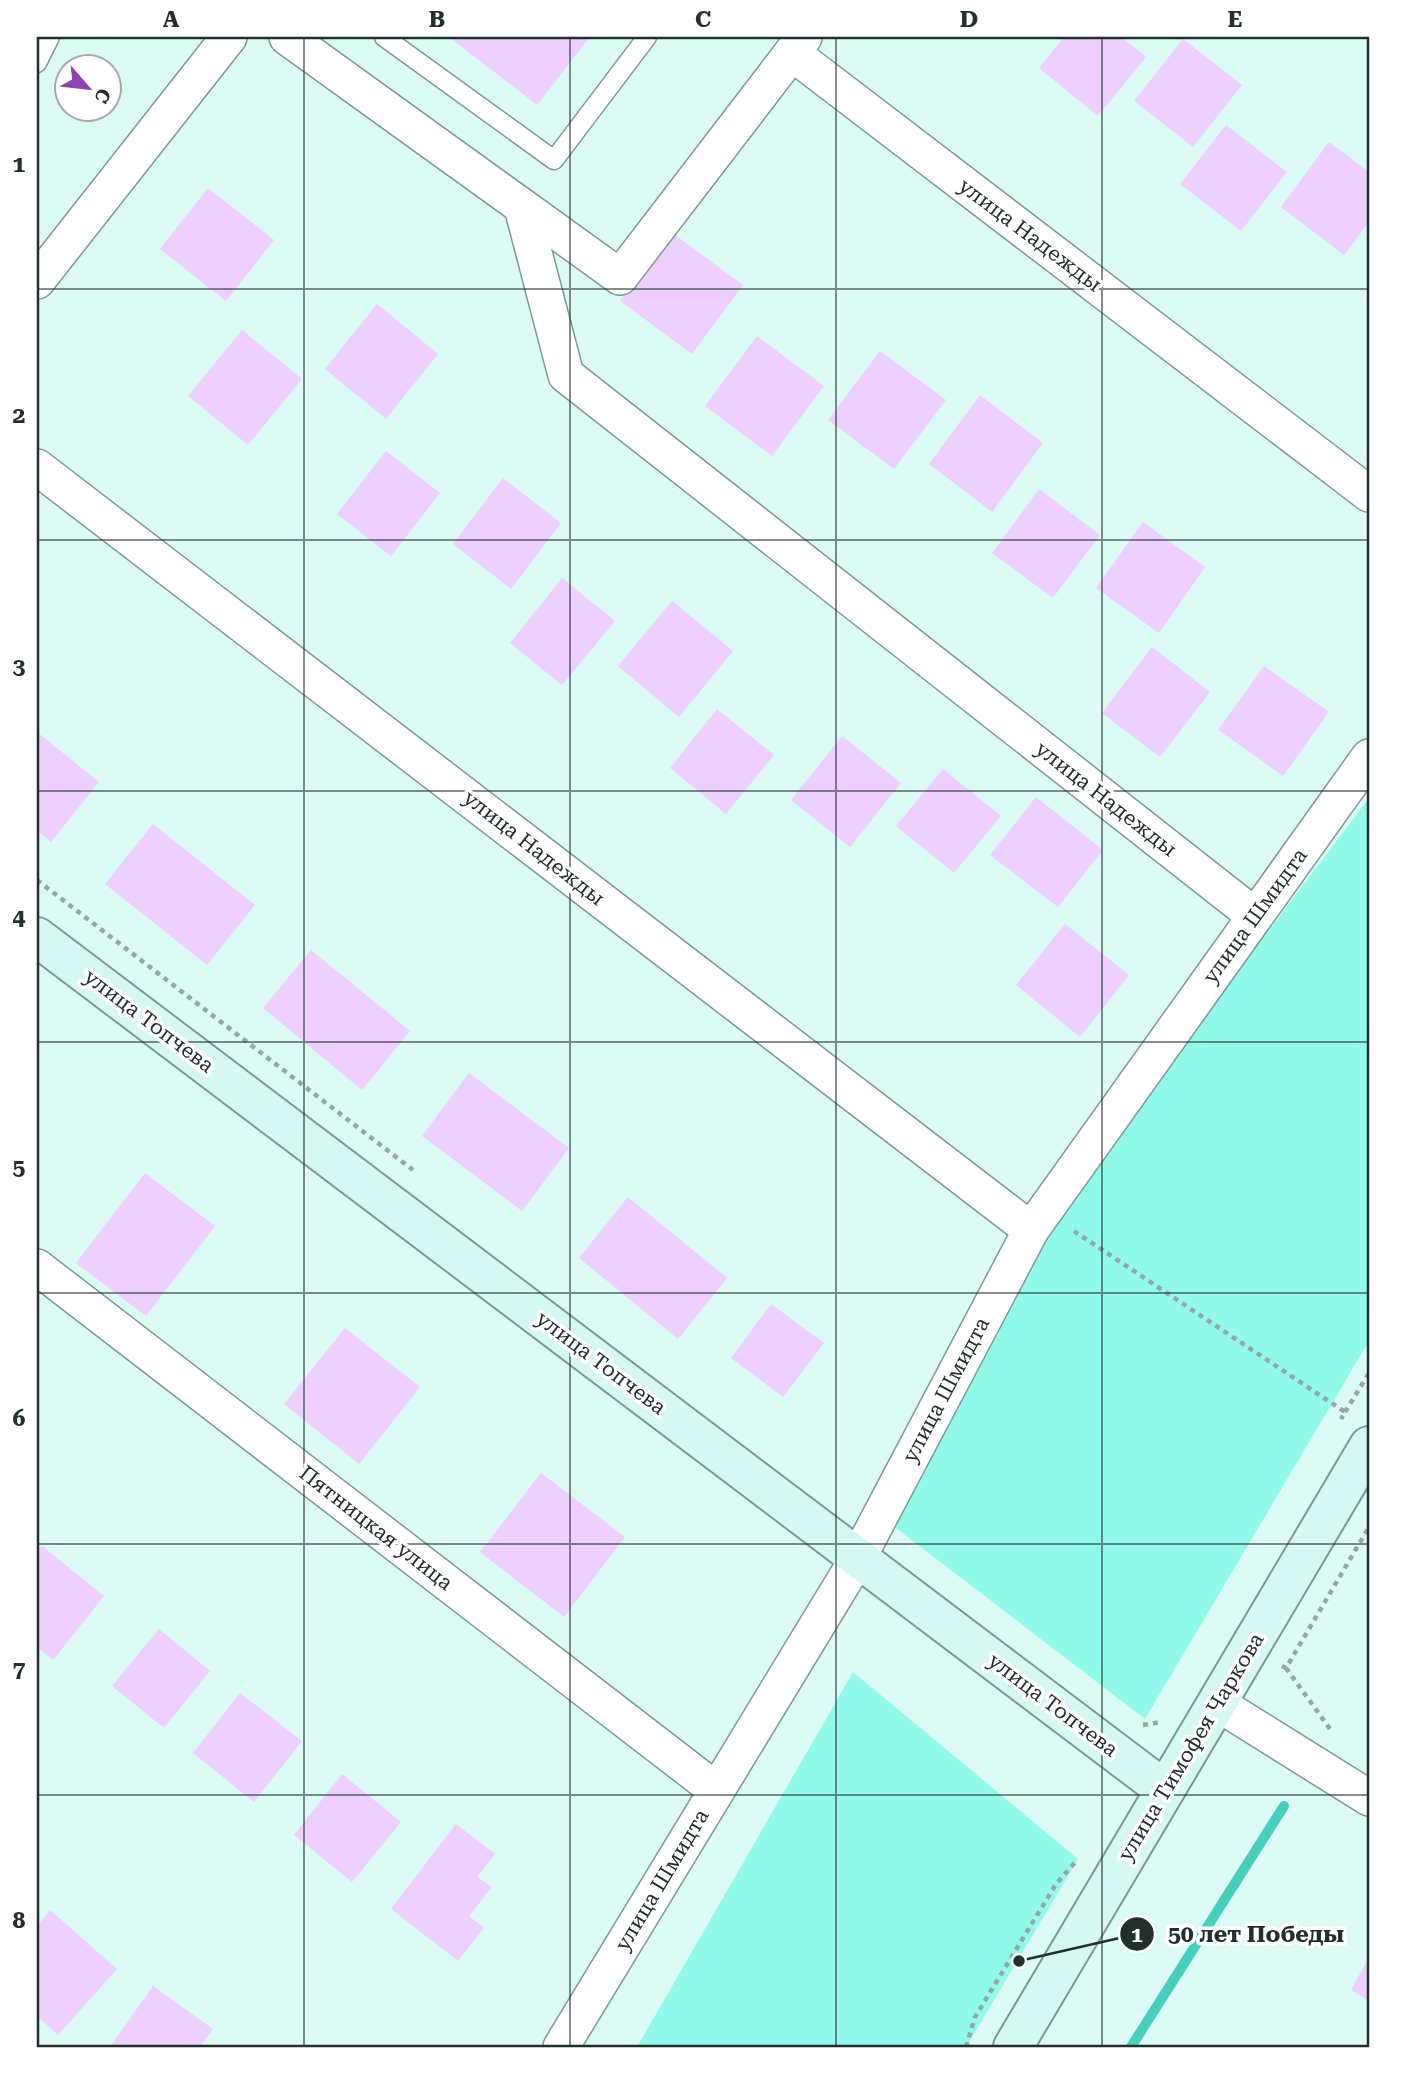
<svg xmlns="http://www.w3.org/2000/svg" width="1406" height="2084" font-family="'Roboto Serif',serif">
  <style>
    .green { fill: #92faea }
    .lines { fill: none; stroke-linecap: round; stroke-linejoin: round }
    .stream { stroke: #48cebd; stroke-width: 10 }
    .building { fill: #edd0ff }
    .lane-casing { stroke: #7d9994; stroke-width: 21 }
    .street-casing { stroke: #7d9994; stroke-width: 38 }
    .secondary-casing { stroke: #7d9994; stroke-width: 42 }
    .path { stroke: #92a9a5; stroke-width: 4.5; stroke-dasharray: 5 5; stroke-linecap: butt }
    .lane { stroke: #fff; stroke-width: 18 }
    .street { stroke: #fff; stroke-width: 35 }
    .secondary { stroke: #d6f8f3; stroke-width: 38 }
    .grid { fill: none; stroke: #232f2d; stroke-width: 2; stroke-opacity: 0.55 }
    .labels { text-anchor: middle; stroke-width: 7; stroke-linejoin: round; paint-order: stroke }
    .street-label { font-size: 21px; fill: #232f2d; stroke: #fff }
    .leader { fill: none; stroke: #232f2d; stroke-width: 2.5 }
    .callout-dot { fill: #232f2d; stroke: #fff; stroke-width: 2.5 }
    .mark-label { font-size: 21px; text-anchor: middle; font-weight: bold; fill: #fff }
    .callout-label { font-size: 23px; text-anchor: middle; font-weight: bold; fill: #232f2d; stroke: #fff; stroke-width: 7; stroke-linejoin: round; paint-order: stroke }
    .neatline { fill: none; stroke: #232f2d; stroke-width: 2.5 }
    .grid-label { font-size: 23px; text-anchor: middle; font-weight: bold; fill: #232f2d }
  </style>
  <rect width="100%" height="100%" fill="#dcfbf5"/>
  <g class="green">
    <path d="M1369 798V1341L1145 1719 892 1525 1042 1231Z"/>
    <path d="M853 1672 1078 1859 966 2047H637Z"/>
  </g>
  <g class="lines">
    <path class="stream" d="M1131 2047 1284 1806"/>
  </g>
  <g class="building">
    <path d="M449 37H590L537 105Z"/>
    <path d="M1064 37H1121L1146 57 1098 116 1039 68Z"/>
    <path d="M1183 39 1242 85 1193 147 1134 101Z"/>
    <path d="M1226 125 1287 172 1241 231 1180 184Z"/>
    <path d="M1329 142 1369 172V222L1344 255 1281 207Z"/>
    <path d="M208 188 274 240 226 301 160 249Z"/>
    <path d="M671 232 743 285 692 354 620 301Z"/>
    <path d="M377 304 438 354 386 419 325 369Z"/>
    <path d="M242 330 302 379 248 445 188 396Z"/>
    <path d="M757 336 824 386 772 456 705 406Z"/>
    <path d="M880 351 946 400 894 469 828 420Z"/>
    <path d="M980 395 1043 443 992 512 929 464Z"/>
    <path d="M386 451 440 493 391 556 337 514Z"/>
    <path d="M503 478 561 523 511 589 453 544Z"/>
    <path d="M1039 489 1100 535 1053 598 992 553Z"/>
    <path d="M1143 522 1205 567 1159 633 1096 588Z"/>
    <path d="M562 578 615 621 562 685 510 643Z"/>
    <path d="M672 601 733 651 679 717 618 666Z"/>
    <path d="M1152 647 1210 692 1160 757 1102 713Z"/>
    <path d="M1264 666 1329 712 1283 776 1218 730Z"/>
    <path d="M717 709 774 755 726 814 670 768Z"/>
    <path d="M37 732 99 782 51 842 37 830Z"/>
    <path d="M842 736 901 783 850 847 791 800Z"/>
    <path d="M943 769 1001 816 954 873 896 826Z"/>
    <path d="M1036 797 1103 850 1058 907 990 855Z"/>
    <path d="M153 824 255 905 207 965 105 884Z"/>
    <path d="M1065 924 1129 975 1080 1037 1016 985Z"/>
    <path d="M311 950 410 1031 362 1090 263 1008Z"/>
    <path d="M469 1073 569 1148 522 1211 422 1136Z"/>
    <path d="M145 1173 215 1226 146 1316 76 1263Z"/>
    <path d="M628 1197 727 1278 678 1339 579 1258Z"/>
    <path d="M771 1304 824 1343 783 1397 731 1358Z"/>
    <path d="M345 1328 420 1387 359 1464 284 1404Z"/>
    <path d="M541 1473 625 1537 564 1617 480 1552Z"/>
    <path d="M42 1546 104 1596 53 1660 37 1647V1553Z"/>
    <path d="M159 1629 210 1671 164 1728 112 1686Z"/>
    <path d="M240 1693 302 1741 254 1802 193 1753Z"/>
    <path d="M342 1774 401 1822 352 1882 294 1835Z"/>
    <path d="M456 1824 495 1854 477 1877 492 1887 469 1916 484 1928 458 1961 391 1909Z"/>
    <path d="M50 1910 117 1969 58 2035 37 2016V1926Z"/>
    <path d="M1369 1957V2001L1351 1990Z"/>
    <path d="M153 1986 213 2029 200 2047H110Z"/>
  </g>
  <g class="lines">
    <g class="lane-casing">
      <g id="lane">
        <path d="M384 37 554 160 647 37"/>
        <path d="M37 63 50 37"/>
      </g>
    </g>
    <g class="street-casing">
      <g id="street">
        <path d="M287 37 620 277 804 37"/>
        <path d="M792 53 1369 494"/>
        <path d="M522 207 566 375 1255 916"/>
        <path d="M37 281 229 37"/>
        <path d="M37 467 1031 1230"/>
        <path d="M37 1267 716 1790"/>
        <path d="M1217 1703 1369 1798"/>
        <path d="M561 2047 858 1558 1031 1230 1369 757"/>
      </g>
    </g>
    <g class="secondary-casing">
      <g id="secondary">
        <path d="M37 937 1165 1790"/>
        <path d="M1013 2047 1369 1446"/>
      </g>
    </g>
    <g class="path">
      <path d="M37 880 413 1170"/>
      <path d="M1074 1231 1345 1412 1341 1419"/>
      <path d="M1345 1412 1369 1373"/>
      <path d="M1282 1666 1286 1668 1369 1527"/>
      <path d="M1286 1668 1330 1729"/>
      <path d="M1143 1725 1161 1722"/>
      <path d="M966 2047 975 2017 1056 1884 1077 1860"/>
    </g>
    <use href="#lane" class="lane"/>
    <use href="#street" class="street"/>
    <use href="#secondary" class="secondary"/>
  </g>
  <path class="grid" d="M304 37V2047M570 37V2047M836 37V2047M1102 37V2047M37 289H1369M37 540H1369M37 791H1369M37 1042H1369M37 1293H1369M37 1544H1369M37 1795H1369"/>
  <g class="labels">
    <g class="street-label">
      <text transform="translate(1030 235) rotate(37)" y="7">улица Надежды</text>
      <text transform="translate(1106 799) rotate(38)" y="7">улица Надежды</text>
      <text transform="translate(534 848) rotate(38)" y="7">улица Надежды</text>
      <text transform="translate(1255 916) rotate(-54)" y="7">улица Шмидта</text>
      <text transform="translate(149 1021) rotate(37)" y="7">улица Топчева</text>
      <text transform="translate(601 1363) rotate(37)" y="7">улица Топчева</text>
      <text transform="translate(946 1390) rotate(-62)" y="7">улица Шмидта</text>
      <text transform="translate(376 1528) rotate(38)" y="7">Пятницкая улица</text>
      <text transform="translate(1053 1705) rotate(37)" y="7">улица Топчева</text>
      <text transform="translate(1191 1747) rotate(-59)" y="7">улица Тимофея Чаркова</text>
      <text transform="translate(662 1880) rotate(-59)" y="7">улица Шмидта</text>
    </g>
  </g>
  <path class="leader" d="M1019 1961L1137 1934"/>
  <g class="callout-dot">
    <circle cx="1019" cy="1961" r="7"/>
    <circle cx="1137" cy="1934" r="18"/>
  </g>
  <g class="mark-label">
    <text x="1137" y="1942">1</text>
  </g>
  <g class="callout-label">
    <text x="1256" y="1942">50 лет Победы</text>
  </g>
  <rect width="1406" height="2084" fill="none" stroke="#ffffff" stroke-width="77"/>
  <g transform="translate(88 88) rotate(118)"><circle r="33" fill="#ffffff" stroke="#a7acab" stroke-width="2"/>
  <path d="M0-5L12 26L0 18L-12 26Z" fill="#8d41b2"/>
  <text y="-10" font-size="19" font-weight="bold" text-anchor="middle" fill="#232f2d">С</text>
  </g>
  <rect x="38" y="38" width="1330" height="2008" class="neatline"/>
  <g class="grid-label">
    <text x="171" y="27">A</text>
    <text x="437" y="27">B</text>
    <text x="703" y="27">C</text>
    <text x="969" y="27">D</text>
    <text x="1235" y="27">E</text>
    <text x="19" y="172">1</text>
    <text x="19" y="423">2</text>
    <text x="19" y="674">3</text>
    <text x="19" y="925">4</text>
    <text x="19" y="1175">5</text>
    <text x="19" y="1426">6</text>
    <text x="19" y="1677">7</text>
    <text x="19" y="1928">8</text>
  </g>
</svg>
